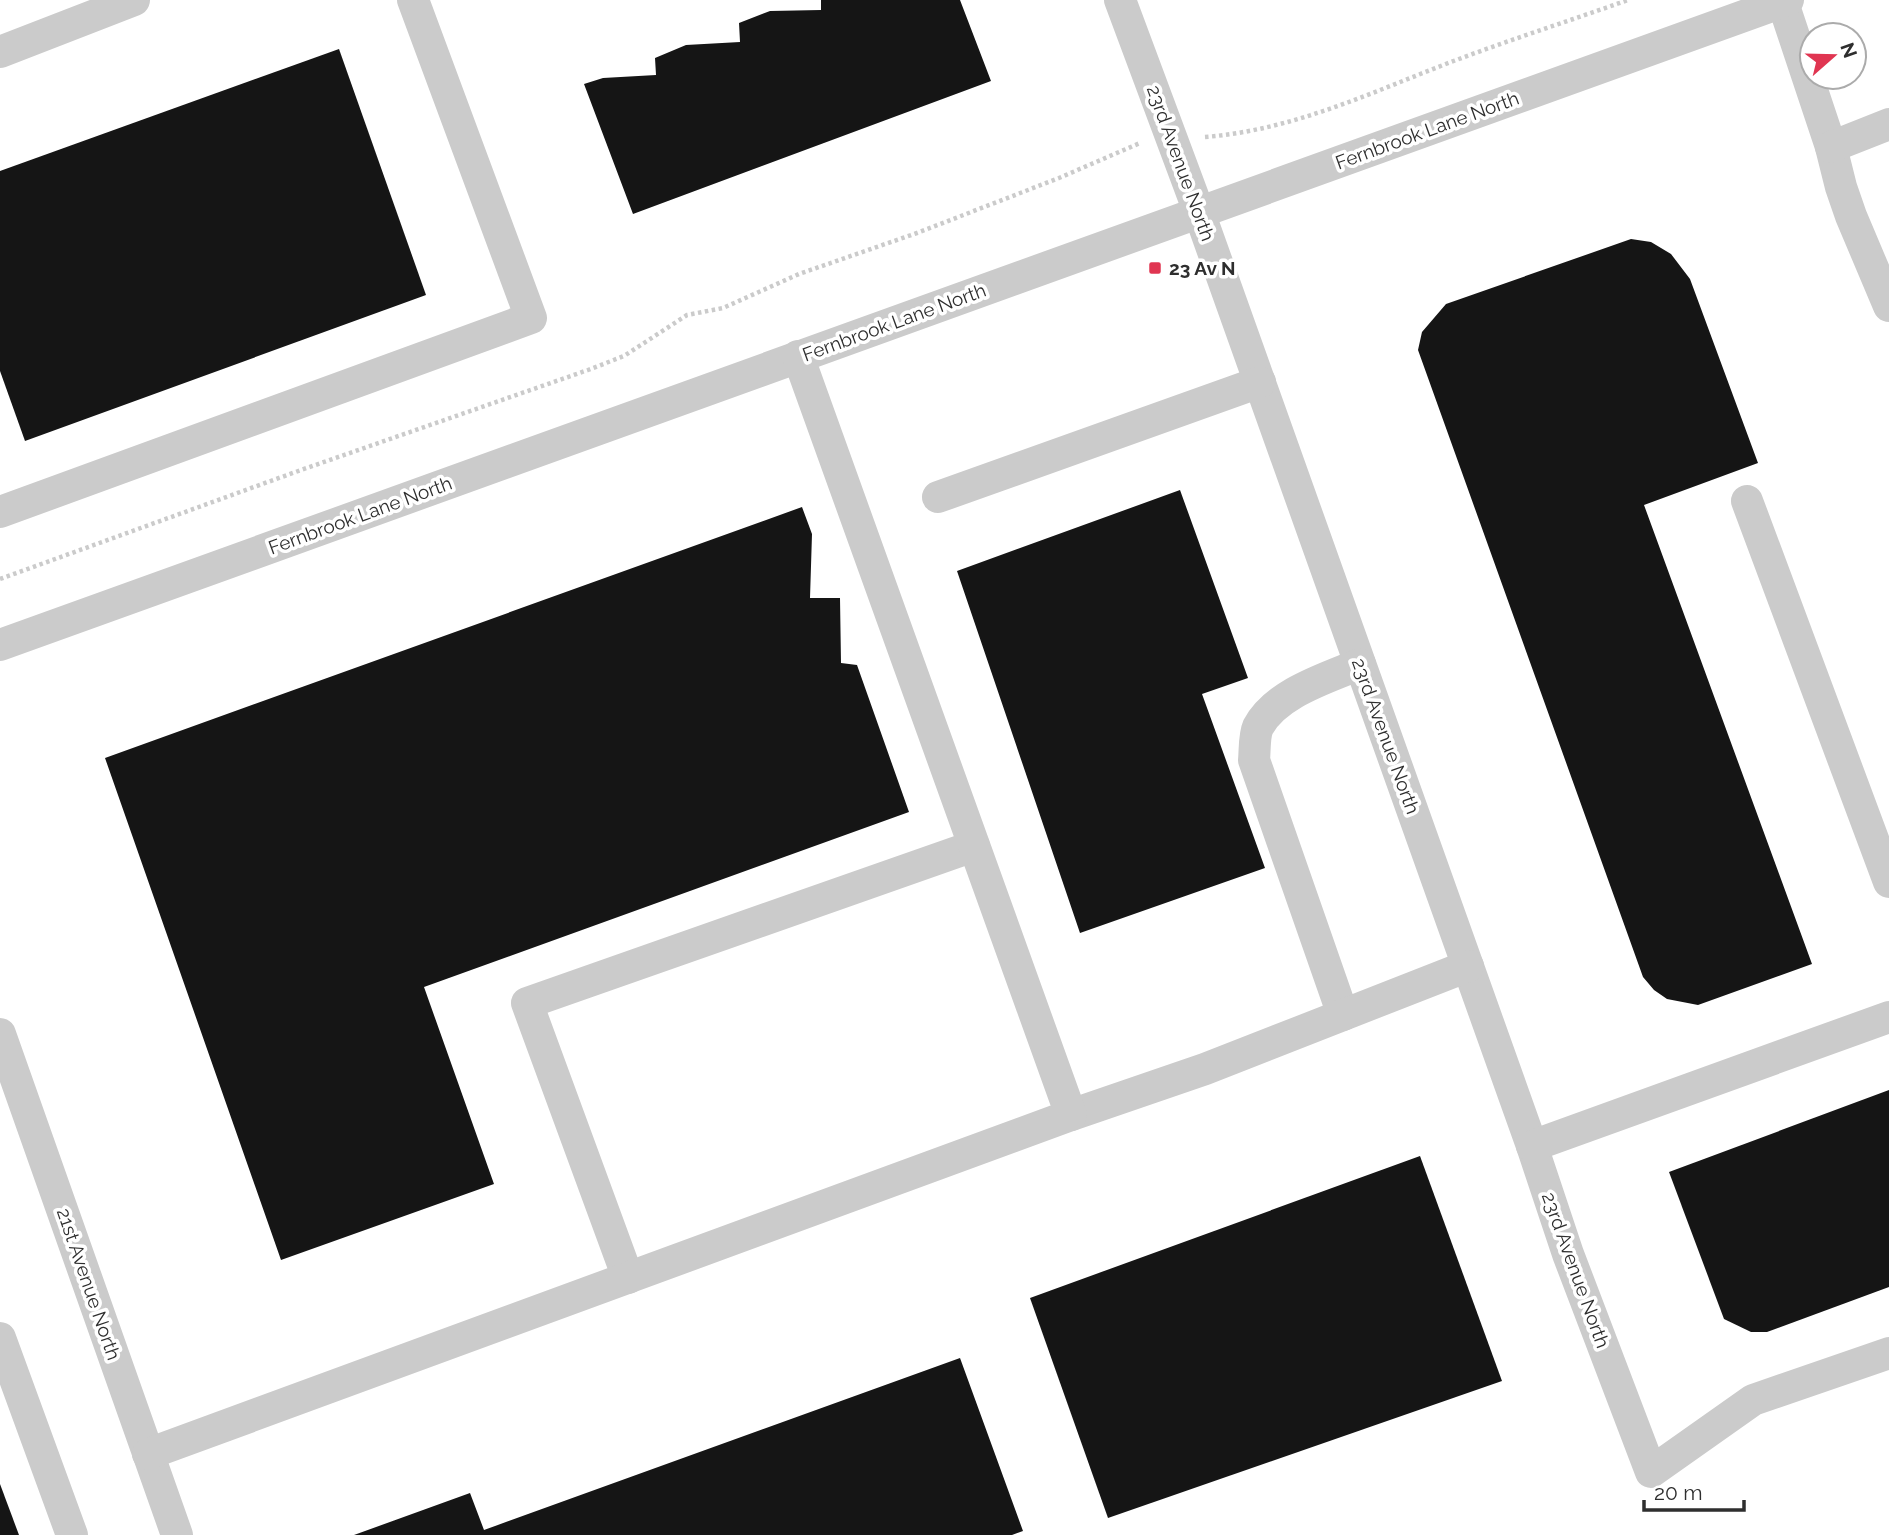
<svg xmlns="http://www.w3.org/2000/svg" width="1889" height="1535" font-family="Raleway,sans-serif">
  <style>
    .building { fill: #151515 }
    .lines { fill: none; stroke-linecap: round; stroke-linejoin: round }
    .path { stroke: #cbcbcb; stroke-width: 4.5; stroke-dasharray: 3.5 3.5; stroke-linecap: butt }
    .minor { stroke: #cbcbcb; stroke-width: 32 }
    .poi-dot { fill: #e03551; stroke: #fff; stroke-width: 2.5 }
    .labels { text-anchor: middle; stroke-width: 7; stroke-linejoin: round; paint-order: stroke }
    .street-label { font-size: 19px; fill: #2e2e2e; stroke: #fff }
    .poi-label { font-size: 19px; font-weight: bold; fill: #2e2e2e; stroke: #fff; text-anchor: start }
  </style>
  <rect width="100%" height="100%" fill="#fff"/>
  <g class="building">
    <path d="M821 0H960L991 81 633 214 584 84 603 78 656 75 655 58 686 45 740 42 739 23 770 11 821 10Z"/>
    <path d="M339 49 426 295 25 441 0 371V171Z"/>
    <path d="M1631 239 1651 242 1671 254 1690 279 1758 463 1644 505 1812 964 1698 1005 1667 999 1654 990 1643 977 1418 350 1422 332 1446 304Z"/>
    <path d="M1180 490 1248 678 1202 694 1265 868 1080 933 957 571Z"/>
    <path d="M802 507 812 534 810 598H840L841 663 857 665 909 812 424 987 494 1184 281 1260 105 758Z"/>
    <path d="M1889 1090V1287L1767 1332H1751L1724 1319 1669 1172Z"/>
    <path d="M1420 1156 1502 1381 1108 1518 1030 1298Z"/>
    <path d="M960 1358 1023 1531 1012 1535H354L470 1493 484 1530Z"/>
    <path d="M0 1484 19 1535H0Z"/>
  </g>
  <g class="lines">
    <g class="path">
      <path d="M1205 137C1293 130 1370 93 1451 62 1509 40 1569 21 1628 0"/>
      <path d="M0 579 301 470 588 370 624 356 687 315 723 308 799 274 917 233 1059 178 1140 143"/>
    </g>
    <g class="minor">
      <path d="M1120 0 1199 212 1532 1146 1568 1254 1651 1472 1753 1400 1889 1353"/>
      <path d="M1782 0 1831 147 1841 187 1851 216 1889 306"/>
      <path d="M0 52 134 0"/>
      <path d="M1831 147 1889 124"/>
      <path d="M938 497 1260 382"/>
      <path d="M1747 501 1889 882"/>
      <path d="M0 512 531 318 413 0"/>
      <path d="M0 645 1788 0"/>
      <path d="M1343 1015 1254 760C1255 751 1254 736 1258 727 1276 693 1327 678 1360 664"/>
      <path d="M0 1034 177 1535"/>
      <path d="M1071 1115 1205 1069 1468 966"/>
      <path d="M1532 1146 1889 1017"/>
      <path d="M628 1278 527 1003 974 846"/>
      <path d="M0 1338 72 1535"/>
      <path d="M148 1454 1071 1115 798 356"/>
    </g>
  </g>
  <rect class="poi-dot" x="1148" y="261" width="14" height="14" rx="3.5"/>
  <g class="labels">
    <g class="street-label">
      <text transform="translate(1427 130) rotate(-20)" y="7">Fernbrook Lane North</text>
      <text transform="translate(1181 163) rotate(70)" y="7">23rd Avenue North</text>
      <text transform="translate(894 322) rotate(-20)" y="7">Fernbrook Lane North</text>
      <text transform="translate(360 515) rotate(-20)" y="7">Fernbrook Lane North</text>
      <text transform="translate(1386 736) rotate(70)" y="7">23rd Avenue North</text>
      <text transform="translate(1576 1270) rotate(70)" y="7">23rd Avenue North</text>
      <text transform="translate(89 1284) rotate(71)" y="7">21st Avenue North</text>
    </g>
    <g class="poi-label">
      <text x="1169" y="275">23 Av N</text>
    </g>
  </g>
  <g transform="translate(1833 56) rotate(70)"><circle r="33" fill="#ffffff" stroke="#ababab" stroke-width="2"/>
  <path d="M0-5L12 26L0 18L-12 26Z" fill="#e03551"/>
  <text y="-10" font-size="19" font-weight="bold" text-anchor="middle" fill="#2e2e2e">N</text>
  </g>
  <path d="M1644 1500v10h100v-10" fill="none" stroke="#2e2e2e" stroke-width="3.5"/>
  <text x="1654" y="1500" font-size="21" fill="#2e2e2e" stroke="#ffffff" stroke-width="5" paint-order="stroke">20 m</text>
</svg>
